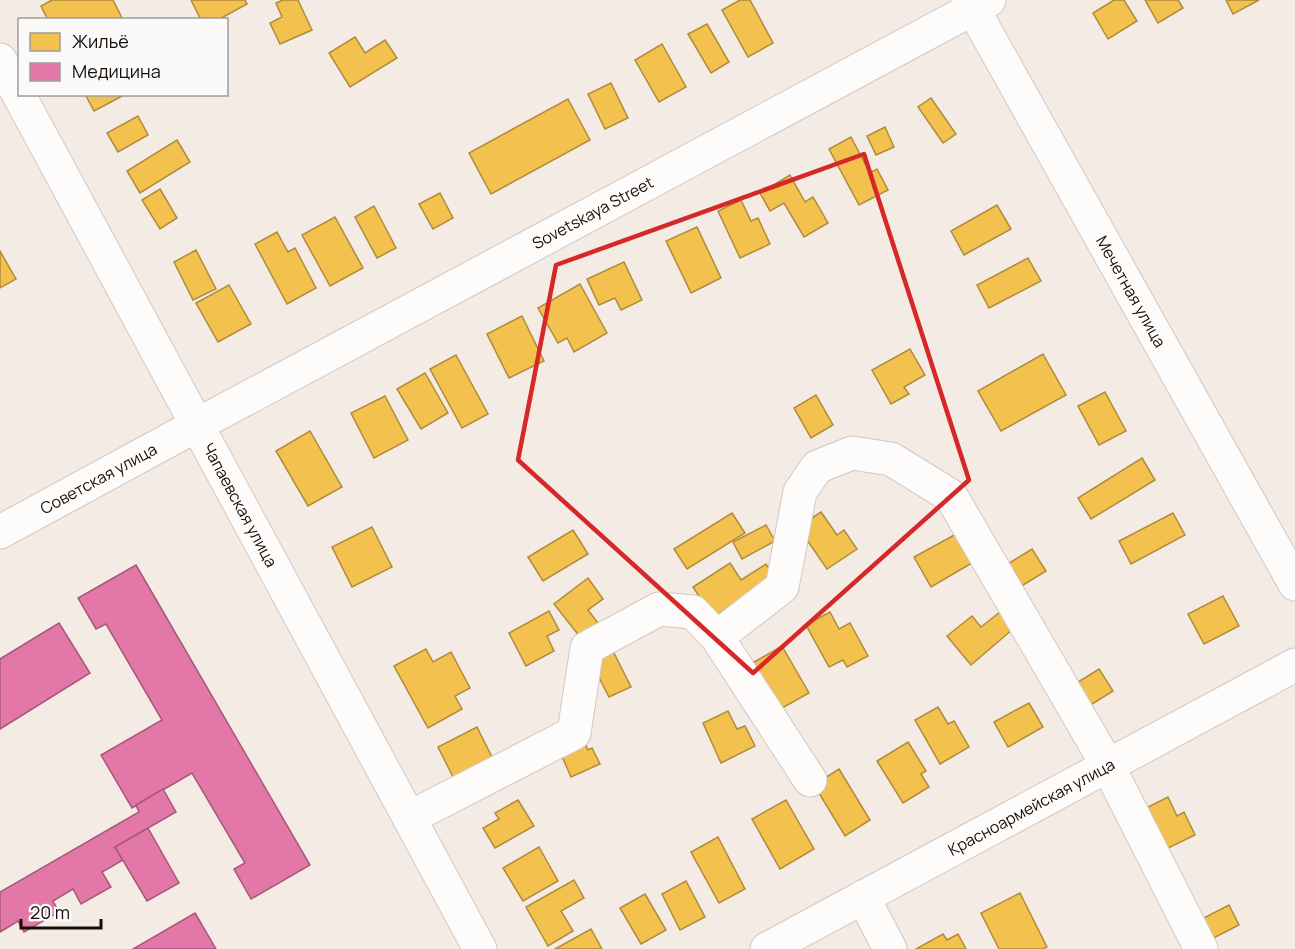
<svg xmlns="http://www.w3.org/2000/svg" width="1295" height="949" font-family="Manrope,sans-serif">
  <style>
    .homes { fill: #f2c14e; stroke: #b08b39; stroke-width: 1.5 }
    .health { fill: #e377a8; stroke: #a65878; stroke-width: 1.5 }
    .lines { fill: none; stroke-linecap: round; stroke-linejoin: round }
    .minor-casing { stroke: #d1c7c1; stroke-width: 35 }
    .major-casing { stroke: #d1c7c1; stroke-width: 35 }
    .minor { stroke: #fefcfb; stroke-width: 33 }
    .major { stroke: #fefcfb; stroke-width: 33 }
    .marked { fill: none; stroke: #d62828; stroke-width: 4.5; stroke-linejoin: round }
    .labels { text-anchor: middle; stroke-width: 6; stroke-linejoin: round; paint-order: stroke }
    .street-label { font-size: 16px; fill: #170e08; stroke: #fafafa }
  </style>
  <rect width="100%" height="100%" fill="#f5ebe5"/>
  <g class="homes">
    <path d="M52 0H113L123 20H48L41 6Z"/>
    <path d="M191 0H245L247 4 218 20H201Z"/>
    <path d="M283 0H298L312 30 280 44 270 23 282 17 276 3Z"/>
    <path d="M740 0H750L773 43 748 57 722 10Z"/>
    <path d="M1114 0H1124L1137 21 1108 39 1093 13Z"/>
    <path d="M1145 0H1178L1183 8 1158 23Z"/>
    <path d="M1226 0H1259L1233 14Z"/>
    <path d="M707 24 729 62 711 73 688 34Z"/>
    <path d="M355 37 365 53 385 40 397 58 350 87 329 53Z"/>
    <path d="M662 44 686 87 659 102 635 60Z"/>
    <path d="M611 83 628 118 605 129 588 94Z"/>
    <path d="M85 94H126L94 111Z"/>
    <path d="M931 98 956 134 943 143 918 107Z"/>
    <path d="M568 99 590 140 491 194 469 153Z"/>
    <path d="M138 116 148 135 118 152 107 133Z"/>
    <path d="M885 127 894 147 876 155 867 136Z"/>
    <path d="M851 137 870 173 877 169 888 190 859 205 829 149Z"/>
    <path d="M177 140 190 162 140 193 127 171Z"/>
    <path d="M790 175 805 202 813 197 828 223 804 237 784 203 770 211 760 193Z"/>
    <path d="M160 189 177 218 160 229 142 200Z"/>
    <path d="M440 193 453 218 433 229 419 204Z"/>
    <path d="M741 200 751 221 758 218 770 244 740 258 718 211Z"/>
    <path d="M997 205 1011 229 964 255 951 231Z"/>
    <path d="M374 206 396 248 377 258 355 217Z"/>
    <path d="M335 217 363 268 330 286 302 235Z"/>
    <path d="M697 227 721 278 691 293 666 241Z"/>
    <path d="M277 232 288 252 295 248 316 288 287 304 255 244Z"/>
    <path d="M196 250 216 289 193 300 174 262Z"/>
    <path d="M0 251 16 279 0 288Z"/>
    <path d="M1028 258 1041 281 989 308 977 285Z"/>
    <path d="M624 262 642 300 621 310 615 298 599 305 587 279Z"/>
    <path d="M580 284 607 333 574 352 567 338 558 343 538 308Z"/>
    <path d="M229 285 251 324 218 342 196 303Z"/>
    <path d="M522 316 544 361 509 378 487 334Z"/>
    <path d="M910 349 925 375 904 387 909 394 891 404 872 370Z"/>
    <path d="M1043 354 1066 395 1001 431 978 391Z"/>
    <path d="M456 355 488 414 462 428 430 369Z"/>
    <path d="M425 373 448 413 421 429 397 389Z"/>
    <path d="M1105 392 1126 431 1099 445 1078 406Z"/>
    <path d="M816 395 833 425 811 438 794 408Z"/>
    <path d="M385 396 408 440 374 458 351 413Z"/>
    <path d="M310 431 342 487 308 506 276 451Z"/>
    <path d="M1142 458 1155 480 1091 519 1078 498Z"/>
    <path d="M821 512 837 535 844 530 857 549 827 569 798 527Z"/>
    <path d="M732 513 745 533 687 569 674 549Z"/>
    <path d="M1173 513 1185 535 1131 564 1119 541Z"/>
    <path d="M766 525 775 541 742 559 733 542Z"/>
    <path d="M372 527 392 567 352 587 332 547Z"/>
    <path d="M573 530 588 554 543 581 528 557Z"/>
    <path d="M956 534 972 563 931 587 914 557Z"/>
    <path d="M1032 549 1046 571 1020 587 1006 565Z"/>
    <path d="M730 563 741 580 766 564 775 577 713 618 693 587Z"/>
    <path d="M588 578 603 599 588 610 598 623 580 637 554 604Z"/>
    <path d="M1223 596 1239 626 1204 644 1188 614Z"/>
    <path d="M549 611 559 630 547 636 554 651 526 666 509 633Z"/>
    <path d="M830 612 839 629 850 623 868 656 847 667 843 660 829 667 806 625Z"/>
    <path d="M1000 612 1013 629 971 665 947 636 972 616 981 627Z"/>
    <path d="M782 646 809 693 775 712 749 665Z"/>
    <path d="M426 649 433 662 451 652 470 688 455 696 462 709 428 728 394 666Z"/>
    <path d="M612 649 631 687 609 697 590 660Z"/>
    <path d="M1099 669 1113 691 1089 706 1075 684Z"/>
    <path d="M1029 703 1043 727 1008 747 994 722Z"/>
    <path d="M938 707 948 724 954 721 969 747 940 764 915 720Z"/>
    <path d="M728 711 737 729 745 726 755 746 721 763 703 723Z"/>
    <path d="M477 727 493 759 454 779 438 747Z"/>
    <path d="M581 734 588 750 592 748 600 764 571 777 557 745Z"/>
    <path d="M908 742 926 771 921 774 929 787 903 803 877 761Z"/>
    <path d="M839 769 870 820 845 836 814 785Z"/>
    <path d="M1168 797 1177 816 1184 812 1195 835 1162 851 1142 810Z"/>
    <path d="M518 800 534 826 495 848 483 828 499 819 495 813Z"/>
    <path d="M786 800 814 849 780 869 752 819Z"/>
    <path d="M718 837 745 889 719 903 691 852Z"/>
    <path d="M539 847 558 881 523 901 503 868Z"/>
    <path d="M574 880 584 898 561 911 573 931 548 946 526 907Z"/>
    <path d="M686 881 705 917 680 930 662 894Z"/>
    <path d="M1020 893 1047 947 1043 949H999L981 913Z"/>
    <path d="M645 894 666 930 641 944 620 908Z"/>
    <path d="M1229 905 1239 925 1204 943 1194 923Z"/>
    <path d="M591 929 602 949H555Z"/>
    <path d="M943 934 947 940 958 934 966 949H916Z"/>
  </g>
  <g class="health">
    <path d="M136 565 310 865 251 899 234 869 245 863 192 773 132 808 101 755 162 720 106 624 96 629 78 598Z"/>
    <path d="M59 623 90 673 0 729V659Z"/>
    <path d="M163 789 176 812 115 847 123 860 102 872 111 887 81 904 73 889 53 901 59 912 24 932 18 921 0 932V892L139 812 136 805Z"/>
    <path d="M148 828 179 883 147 901 115 847Z"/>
    <path d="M195 913 216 949H133Z"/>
  </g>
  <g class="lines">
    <g class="minor-casing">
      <g id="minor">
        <path id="s1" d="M968 0 1295 584"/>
        <path id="s2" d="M0 532 197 425 480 949"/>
        <path d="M717 637 782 587 800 492 817 467 852 453 891 459 951 496 1108 766 1201 949"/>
        <path d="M409 818 574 733 587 648 659 609 693 612 717 637 810 780"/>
        <path d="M863 897 890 949"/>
        <path id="s3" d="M767 949 1295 665"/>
      </g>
    </g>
    <g class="major-casing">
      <g id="major">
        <path id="s4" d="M0 60 197 425 989 0"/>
      </g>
    </g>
    <use href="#minor" class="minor"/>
    <use href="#major" class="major"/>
  </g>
  <path class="marked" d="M864 154 969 480 753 673 518 460 556 265Z"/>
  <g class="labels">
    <g class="street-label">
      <text dy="6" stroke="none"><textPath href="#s4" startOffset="864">Sovetskaya Street</textPath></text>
      <text dy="6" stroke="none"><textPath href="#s1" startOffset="334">Мечетная улица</textPath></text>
      <text dy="6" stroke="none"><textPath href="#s2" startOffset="112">Советская улица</textPath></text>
      <text dy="6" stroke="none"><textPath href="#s2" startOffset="315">Чапаевская улица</textPath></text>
      <text dy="6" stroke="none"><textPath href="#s3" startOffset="300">Красноармейская улица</textPath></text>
    </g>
  </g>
  <rect x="18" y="18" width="210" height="78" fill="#fafafa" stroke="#9f9c99" stroke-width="1.5"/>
  <rect x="30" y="33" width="30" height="18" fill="#f2c14e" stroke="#9f9c99" stroke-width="1.5"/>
  <text x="72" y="48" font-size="18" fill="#170e08">Жильё</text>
  <rect x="30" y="63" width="30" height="18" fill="#e377a8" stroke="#9f9c99" stroke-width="1.5"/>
  <text x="72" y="78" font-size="18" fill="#170e08">Медицина</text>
  <path d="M21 919v9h80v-9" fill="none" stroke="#170e08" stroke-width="3"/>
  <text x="30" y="919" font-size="18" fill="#170e08" stroke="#fafafa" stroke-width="4.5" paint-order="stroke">20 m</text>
</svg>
